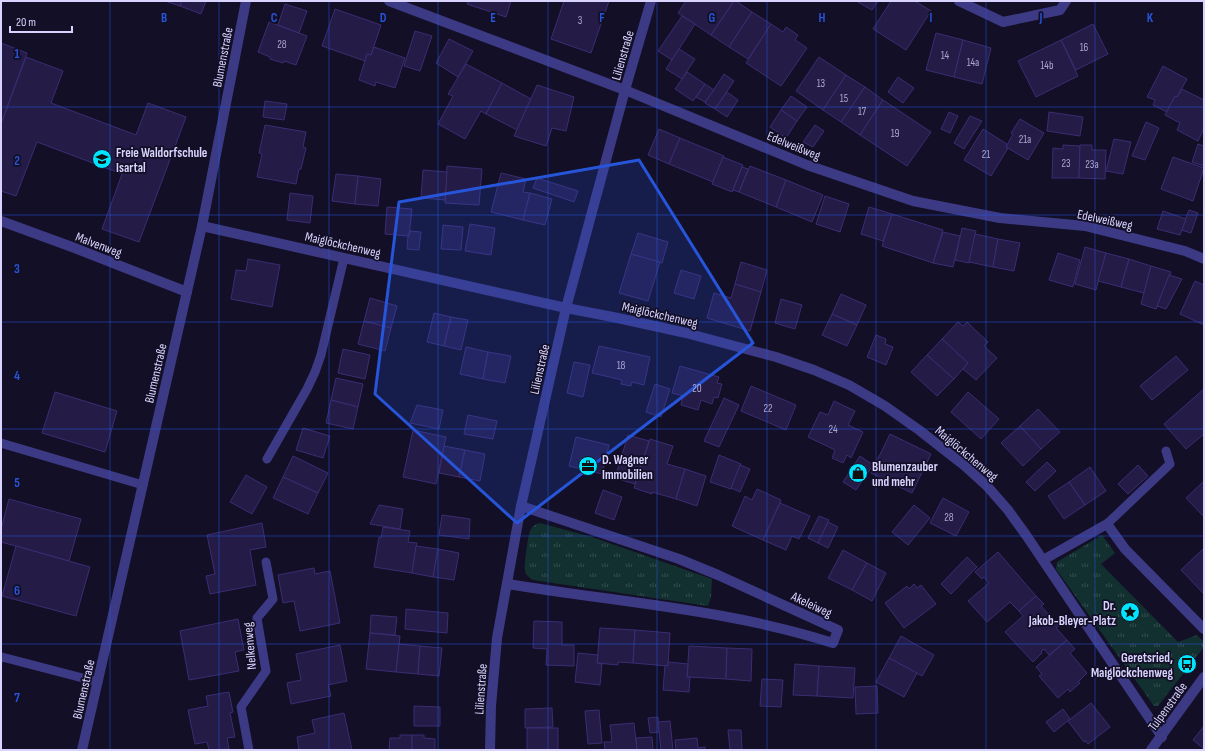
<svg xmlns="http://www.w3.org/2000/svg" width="1205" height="751" font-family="'Sofia Sans Condensed',sans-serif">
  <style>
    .grass { fill: url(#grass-tufts) }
    .building { fill: #241b47; stroke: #3b2d73 }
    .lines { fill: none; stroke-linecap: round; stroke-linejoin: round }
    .lane { stroke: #3d3a85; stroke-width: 9 }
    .street { stroke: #3d3a85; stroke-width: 10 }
    .marked { fill: #2655da; fill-opacity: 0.2; stroke: #2655da; stroke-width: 3; stroke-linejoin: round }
    .grid { fill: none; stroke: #2655da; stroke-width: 1; stroke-opacity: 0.55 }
    .labels { text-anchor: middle; stroke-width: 3.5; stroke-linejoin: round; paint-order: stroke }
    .number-label { font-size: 11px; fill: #aca6d1 }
    .street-label { font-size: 13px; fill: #d9d4ff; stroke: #130f26 }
    .poi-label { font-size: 13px; font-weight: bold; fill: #d9d4ff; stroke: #130f26; text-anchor: start }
    .grid-label { font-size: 13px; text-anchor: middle; font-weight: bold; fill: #2655da; stroke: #130f26; stroke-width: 3.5; stroke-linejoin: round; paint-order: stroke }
  </style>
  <defs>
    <pattern id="grass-tufts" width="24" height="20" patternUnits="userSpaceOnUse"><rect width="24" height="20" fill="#12302f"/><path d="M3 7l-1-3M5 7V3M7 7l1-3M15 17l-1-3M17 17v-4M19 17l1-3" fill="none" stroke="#344d4e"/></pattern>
  </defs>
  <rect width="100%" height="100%" fill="#130f26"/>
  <g class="grass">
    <path d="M540 523 592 537 712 579 711 597 708 606 533 580C529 577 525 575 525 570 524 564 528 536 530 531 532 526 536 524 540 523Z"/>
    <path d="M1102 535 1115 553 1101 564 1178 642 1197 635 1204 642V647L1158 706H1154L1056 569 1057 562Z"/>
  </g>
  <g class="building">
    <path d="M165 1H182L180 6Z"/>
    <path d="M182 1H206L201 14 180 6Z"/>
    <path d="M468 1H511L506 17 467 4Z"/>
    <path d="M564 1H609L591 53 551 39Z"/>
    <path d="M686 1H734L711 35 678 13Z"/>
    <path d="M734 1H736L752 12 729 47 711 35Z"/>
    <path d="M856 1H878L872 10Z"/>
    <path d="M891 1H915L931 11 906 50 873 29Z"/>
    <path d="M285 4 307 11 299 33 278 25Z"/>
    <path d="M335 9 381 25 371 55 367 54 365 61 322 46Z"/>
    <path d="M752 12 771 24 748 59 729 47Z"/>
    <path d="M682 16 695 24 672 60 658 51Z"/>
    <path d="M269 22 307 36 296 65 284 61 283 63 270 59V57L258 52Z"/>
    <path d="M771 24 783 32 786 27 798 35 795 40 807 48 781 86 746 63Z"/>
    <path d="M1093 24 1108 54 1076 70 1061 40Z"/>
    <path d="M415 31 432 36 420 71 404 66Z"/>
    <path d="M936 33 963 40 954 77 926 70Z"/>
    <path d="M449 39 473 51 458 77 436 63Z"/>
    <path d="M963 40 991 48 982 84 954 77Z"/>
    <path d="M1061 40 1078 76 1036 97 1018 61Z"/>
    <path d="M1 43 27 53 1 124Z"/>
    <path d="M374 47 405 58 395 88 376 82 375 86 359 80 367 54 371 55Z"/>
    <path d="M679 49 695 59 682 79 666 69Z"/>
    <path d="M26 57 63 71 51 103 136 135 148 103 186 117 139 242 102 229 122 174 37 142 16 196 1 191V124Z"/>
    <path d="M819 57 846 75 823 110 796 91Z"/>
    <path d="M466 64 502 83 486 114 481 111 465 139 438 124 453 96 448 94Z"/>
    <path d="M1163 66 1187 79 1177 97 1175 96 1167 112 1153 105 1155 100 1147 97Z"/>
    <path d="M687 72 705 84 693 101 675 89Z"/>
    <path d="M724 74 734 81 715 109 705 103Z"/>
    <path d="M846 75 865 87 841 122 823 110Z"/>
    <path d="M898 77 914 88 903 103 888 92Z"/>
    <path d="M502 83 531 99 517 130 486 114Z"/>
    <path d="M705 84 714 90 705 102 696 97Z"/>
    <path d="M537 85 574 97 566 131 552 128 546 146 514 136Z"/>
    <path d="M865 87 883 100 860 135 841 122Z"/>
    <path d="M1182 89 1204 100V128L1198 141 1177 130 1180 123 1165 115 1175 96 1177 97Z"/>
    <path d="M727 92 738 100 727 117 715 109Z"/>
    <path d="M791 96 807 107 797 121 781 110Z"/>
    <path d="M883 100 931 132 907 166 860 135Z"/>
    <path d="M265 101 287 104 284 120 263 117Z"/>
    <path d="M781 110 797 121 786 138 770 127Z"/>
    <path d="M949 112 958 116 950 133 941 129Z"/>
    <path d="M1049 112 1083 117 1080 136 1047 131Z"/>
    <path d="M970 116 982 121 964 149 954 143Z"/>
    <path d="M1020 119 1044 133 1028 160 1006 147 1013 134 1011 133Z"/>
    <path d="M1146 122 1159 128 1145 160 1132 156Z"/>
    <path d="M265 125 306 132 303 147 306 148 301 169H299L296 184 257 177 262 154 259 153Z"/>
    <path d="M815 125 824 131 813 147 803 142Z"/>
    <path d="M659 129 680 138 669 164 648 155Z"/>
    <path d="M983 129 1007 144 1006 147 1008 148 991 176 964 160Z"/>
    <path d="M680 138 724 156 713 182 669 164Z"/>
    <path d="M1114 139 1131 142 1123 174 1106 171Z"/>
    <path d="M1198 144 1204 146V166L1192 162Z"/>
    <path d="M1063 145 1080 146 1079 178H1052L1053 148 1063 149Z"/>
    <path d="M1080 145H1092V150H1106L1105 179 1079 178Z"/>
    <path d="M723 157 743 165 732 192 712 184Z"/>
    <path d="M1173 157 1204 168 1193 201 1161 189Z"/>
    <path d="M447 166 482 169 479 205 445 203Z"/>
    <path d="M750 166 786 180 776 207 739 192Z"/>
    <path d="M742 167 748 169 739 192 733 190Z"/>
    <path d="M423 170 447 172 445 200 421 198Z"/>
    <path d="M501 173 526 179 523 192 530 193 523 220 491 212Z"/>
    <path d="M336 174 358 176 355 204 332 201Z"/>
    <path d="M358 176 381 179 378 206 355 204Z"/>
    <path d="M537 178 578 191 574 202 533 188Z"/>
    <path d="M786 180 823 195 812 222 776 207Z"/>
    <path d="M290 193 313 196 310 223 287 220Z"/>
    <path d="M530 193 552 199 545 225 523 220Z"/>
    <path d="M825 196 849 204 840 232 816 224Z"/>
    <path d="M387 207 412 209 409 236 385 234Z"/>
    <path d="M869 207 892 214 883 241 861 234Z"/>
    <path d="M1189 210 1198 213 1191 233 1181 230Z"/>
    <path d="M1163 211 1186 219 1180 235 1157 229Z"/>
    <path d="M892 214 943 230 933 263 882 246Z"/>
    <path d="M470 224 495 228 491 255 465 251Z"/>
    <path d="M443 225 463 227 461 250 441 249Z"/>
    <path d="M962 228 976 231 969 263 955 260Z"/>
    <path d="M410 231 421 232 419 250 407 249 408 236H409Z"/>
    <path d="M943 232 960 236 953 267 933 263Z"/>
    <path d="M638 233 668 242 662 263 631 254Z"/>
    <path d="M975 234 998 239 993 267 969 262Z"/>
    <path d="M998 239 1020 243 1014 271 993 267Z"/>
    <path d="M1085 247 1106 253 1096 290 1075 284Z"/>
    <path d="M1058 253 1080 260 1073 287 1049 280Z"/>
    <path d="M1106 253 1129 259 1121 287 1098 281Z"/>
    <path d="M631 254 660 262 648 301 619 293Z"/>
    <path d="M248 259 280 265 272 307 231 299 236 270 246 271Z"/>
    <path d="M1129 259 1151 266 1144 293 1121 287Z"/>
    <path d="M741 262 767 270 761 292 735 284Z"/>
    <path d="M1151 266 1171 272 1156 309 1141 304Z"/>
    <path d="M681 270 701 276 694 299 674 293Z"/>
    <path d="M1169 275 1182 279 1166 309 1157 306Z"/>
    <path d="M1195 281 1204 285V325L1180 314Z"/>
    <path d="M735 284 761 292 750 331 707 318 714 293 731 298Z"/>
    <path d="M841 294 866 305 857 325 832 314Z"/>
    <path d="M370 298 397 306 391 328 364 321Z"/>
    <path d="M781 299 802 305 795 329 775 323Z"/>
    <path d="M434 313 451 317 444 346 427 342Z"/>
    <path d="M832 314 857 325 847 346 822 335Z"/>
    <path d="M451 317 468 320 461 350 444 346Z"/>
    <path d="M364 321 391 328 385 351 358 344Z"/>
    <path d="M958 322 963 326 967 322 988 342 984 346 997 358 976 380 963 369 968 363 942 339Z"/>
    <path d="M876 335 886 339 885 344 893 347 886 365 867 357Z"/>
    <path d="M942 339 968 363 954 379 927 355Z"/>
    <path d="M599 346 650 357 644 385 632 382 631 386 621 384 622 380 592 373Z"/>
    <path d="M466 347 488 352 483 379 460 374Z"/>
    <path d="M343 349 370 355 365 379 338 373Z"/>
    <path d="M488 352 511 356 505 383 483 379Z"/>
    <path d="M927 355 954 379 937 396 911 372Z"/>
    <path d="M1176 356 1188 370 1152 400 1140 386Z"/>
    <path d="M574 362 590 365 583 397 567 393Z"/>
    <path d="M680 366 719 377 717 383 722 384 718 398 714 397 712 404 701 400 698 410 681 405 683 396 672 393Z"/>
    <path d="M336 378 363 384 358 407 331 400Z"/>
    <path d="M655 384 670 389 661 417 646 412Z"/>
    <path d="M751 386 796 405 786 430 741 411Z"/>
    <path d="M1204 389V434L1186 449 1164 424Z"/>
    <path d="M55 392 117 411 105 452 42 433Z"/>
    <path d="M968 392 999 419 981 439 951 412Z"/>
    <path d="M724 398 739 405 719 447 704 441Z"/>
    <path d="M331 400 358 407 353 429 326 423Z"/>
    <path d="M834 401 855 411 848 425 863 432 851 458 847 455 843 463 832 458 835 450 808 437 820 412 828 415Z"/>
    <path d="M417 405 443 410 439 429 410 423Z"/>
    <path d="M1038 409 1060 432 1041 449 1020 426Z"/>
    <path d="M468 415 497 421 493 439 464 434Z"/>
    <path d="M1020 426 1041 449 1023 466 1001 443Z"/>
    <path d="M303 428 330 436 323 458 296 450Z"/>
    <path d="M413 430 446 437 436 484 403 477Z"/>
    <path d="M890 434 931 454 912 493 871 473Z"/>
    <path d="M628 435 649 441 635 484 615 478Z"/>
    <path d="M576 437 609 445 602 474 569 466Z"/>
    <path d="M650 439 673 446 667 464 685 469 676 499 652 492V494L634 488Z"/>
    <path d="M444 446 465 450 459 477 439 473Z"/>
    <path d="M465 450 485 454 480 481 459 477Z"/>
    <path d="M719 455 741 464 731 489 710 482Z"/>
    <path d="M293 456 328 473 318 493 283 477Z"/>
    <path d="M860 456 873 465 856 490 843 482Z"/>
    <path d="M1047 462 1056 471 1035 491 1026 482Z"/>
    <path d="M740 465 750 469 740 492 731 488Z"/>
    <path d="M1138 465 1148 476 1128 494 1118 484Z"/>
    <path d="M1090 467 1106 491 1085 505 1069 482Z"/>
    <path d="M685 469 706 476 697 506 676 499Z"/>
    <path d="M246 475 267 487 252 514 230 502Z"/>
    <path d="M283 477 318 493 308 514 273 498Z"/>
    <path d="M1204 481V517L1186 498Z"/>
    <path d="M1069 482 1085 505 1064 519 1048 496Z"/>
    <path d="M757 489 781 500 763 540 732 526 745 496 752 500Z"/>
    <path d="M603 490 622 497 614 520 595 513Z"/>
    <path d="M943 498 969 512 956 536 930 523Z"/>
    <path d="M9 499 81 519 69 561 1 542V529Z"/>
    <path d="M780 503 810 516 799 539 792 536 786 550 763 540Z"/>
    <path d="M379 505 403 509 400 529 370 524Z"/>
    <path d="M914 505 930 518 908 545 892 532Z"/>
    <path d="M442 515 470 519 469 539 439 535Z"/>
    <path d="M819 516 829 520 818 543 808 538Z"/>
    <path d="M828 522 838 527 828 548 818 543Z"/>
    <path d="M262 523 266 547 250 550 256 585 210 594 206 576 215 574 207 535Z"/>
    <path d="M383 527 410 531 408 542 417 543 412 573 374 567 379 537 381 538Z"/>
    <path d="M16 546 90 567 76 616 2 596Z"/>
    <path d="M416 546 438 549 433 577 412 573Z"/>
    <path d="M1204 548V594L1181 570Z"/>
    <path d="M438 549 459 553 454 580 433 577Z"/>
    <path d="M843 550 867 563 852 590 828 578Z"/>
    <path d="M998 552 1036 596 1019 611 1010 602 987 622 968 601 989 583 984 577 982 579 975 572Z"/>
    <path d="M967 557 977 567 951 594 941 584Z"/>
    <path d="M867 563 886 573 872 601 852 590Z"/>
    <path d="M314 568 315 574 330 571 340 623 300 631 294 601 283 603 278 575Z"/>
    <path d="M914 584 917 588 921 585 936 604 904 628 885 603 907 586 909 589Z"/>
    <path d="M1036 596 1044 604 1041 606 1059 626 1056 628 1067 640 1049 655 1044 649 1041 652 1042 653 1033 662 1005 632 1023 616 1019 611Z"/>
    <path d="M406 609 448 613 447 633 405 629Z"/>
    <path d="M371 615 397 617 395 635 370 633Z"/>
    <path d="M238 619 244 650 235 652 239 671 189 680 180 631Z"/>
    <path d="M534 621 562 622V645H574V666L546 665 547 649 533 648Z"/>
    <path d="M600 628 635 630 633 663 618 662V665L597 663Z"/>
    <path d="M635 630 670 633 668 666 633 663Z"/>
    <path d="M370 633 400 636 396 672 366 669Z"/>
    <path d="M901 636 934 655 922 676 889 658Z"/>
    <path d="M1067 640 1075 649 1070 653 1087 673 1078 682 1080 683 1070 692 1068 689 1058 698 1039 676 1042 674 1036 667Z"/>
    <path d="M399 644 420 646 418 674 396 672Z"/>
    <path d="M340 645 347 681 328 685 331 696 291 704 287 683 301 680 296 654Z"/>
    <path d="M420 646 442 648 439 676 418 674Z"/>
    <path d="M689 646 727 648 726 679 687 677Z"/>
    <path d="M727 648 752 649 751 681 726 679Z"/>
    <path d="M578 653 598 655 597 663 602 664 600 685 575 682Z"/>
    <path d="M889 658 917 673 904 697 876 682Z"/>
    <path d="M668 662 688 664 687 677H690L689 692 663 690 665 665 668 666Z"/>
    <path d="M795 664 819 666 817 696 793 695Z"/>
    <path d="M819 666 855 668 853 698 817 696Z"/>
    <path d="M762 679 783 680 781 707 760 706Z"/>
    <path d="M877 686 878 713 856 714 855 687Z"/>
    <path d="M229 692 233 712 230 713 235 737 227 738 229 749 209 750 207 742 195 744 188 710 208 706 206 696Z"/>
    <path d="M1091 703 1110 727 1088 744 1086 741 1084 742 1068 721Z"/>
    <path d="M414 706 440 707V726H414Z"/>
    <path d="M552 708 553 727 525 728V709Z"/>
    <path d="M1063 709 1070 719 1054 732 1046 722Z"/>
    <path d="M599 710 602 743 588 744 585 711Z"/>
    <path d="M344 713 352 750H299L297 737 315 733 312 720Z"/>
    <path d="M658 717 659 732 650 733 648 718Z"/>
    <path d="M670 721 673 750H661L658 722Z"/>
    <path d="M634 723 637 750H605L604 742H612L610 725Z"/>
    <path d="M1204 726V749L1193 740Z"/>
    <rect x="527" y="728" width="31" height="22"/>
    <path d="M728 730H741L742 750H730Z"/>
    <path d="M400 735H412V750H389L390 738H400Z"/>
    <path d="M412 735H424V738L435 739V750H412Z"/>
    <path d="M652 737 653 750H637L636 738Z"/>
    <path d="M697 738 698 748 705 747V750H676L675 740Z"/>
  </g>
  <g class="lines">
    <g class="lane">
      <path d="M1 443 143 485"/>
      <path d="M267 459 307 389 315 372 321 355 344 258"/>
      <path d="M1107 524 1170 464 1166 451"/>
      <path d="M1 658 2 657 98 682"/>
      <path d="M249 750 241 707 266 671 257 618 273 599 266 562"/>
    </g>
    <g class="street">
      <path d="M389 1 625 90 807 165 913 201 1000 218 1085 226 1185 251 1204 259"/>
      <path d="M959 1 1003 22 1060 10 1066 1"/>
      <path d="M1 221 72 247 187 292"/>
      <path d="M202 226 566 308 613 317 686 333 776 357 814 370 849 385 885 406 919 430 965 466 987 486 1008 510 1026 535 1162 737"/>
      <path d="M1043 560 1107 524 1125 549 1204 629"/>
      <path d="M507 584C616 602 727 609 833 643L838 630 718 575 679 559 521 506"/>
      <path d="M82 750 202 226 246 1"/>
      <path d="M490 750 491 706 497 638 521 506 566 308 625 90 651 1"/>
      <path d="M1151 750 1204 677"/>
    </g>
  </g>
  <path class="marked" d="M639 160 753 343 517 523 375 394 399 202Z"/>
  <path class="grid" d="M110 1V750M219 1V750M329 1V750M438 1V750M548 1V750M657 1V750M767 1V750M876 1V750M986 1V750M1095 1V750M1 107H1204M1 215H1204M1 322H1204M1 429H1204M1 536H1204M1 644H1204"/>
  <defs>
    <g id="school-disc" transform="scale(1)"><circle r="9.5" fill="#00e5ff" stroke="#130f26"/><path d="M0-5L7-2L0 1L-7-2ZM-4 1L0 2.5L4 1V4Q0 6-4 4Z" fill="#111"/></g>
    <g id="office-disc" transform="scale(1)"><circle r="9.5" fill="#00e5ff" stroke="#130f26"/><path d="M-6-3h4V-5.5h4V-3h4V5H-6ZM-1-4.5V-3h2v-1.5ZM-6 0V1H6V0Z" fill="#111"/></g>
    <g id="shop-disc" transform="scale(1)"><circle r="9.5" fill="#00e5ff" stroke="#130f26"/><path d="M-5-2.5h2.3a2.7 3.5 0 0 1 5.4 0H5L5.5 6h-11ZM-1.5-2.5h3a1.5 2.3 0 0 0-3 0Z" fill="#111"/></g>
    <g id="sight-disc" transform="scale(1)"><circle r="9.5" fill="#00e5ff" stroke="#130f26"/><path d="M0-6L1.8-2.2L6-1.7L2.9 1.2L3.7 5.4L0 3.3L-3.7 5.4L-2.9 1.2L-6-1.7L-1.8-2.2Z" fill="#111"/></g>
    <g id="bus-disc" transform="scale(1)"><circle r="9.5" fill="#00e5ff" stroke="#130f26"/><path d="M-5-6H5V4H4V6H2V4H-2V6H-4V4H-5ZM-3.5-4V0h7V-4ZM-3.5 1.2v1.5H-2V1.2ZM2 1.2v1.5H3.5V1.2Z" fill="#111"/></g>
  </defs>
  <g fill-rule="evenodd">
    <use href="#school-disc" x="102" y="159"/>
    <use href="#office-disc" x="588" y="466"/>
    <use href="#shop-disc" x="858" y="473"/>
    <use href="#sight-disc" x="1130" y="612"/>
    <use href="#bus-disc" x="1187" y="664"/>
  </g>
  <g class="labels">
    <g class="number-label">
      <text x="580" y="24">3</text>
      <text x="282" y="48">28</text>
      <text x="1084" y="51">16</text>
      <text x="945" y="59">14</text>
      <text x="973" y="66">14a</text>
      <text x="1047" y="69">14b</text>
      <text x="821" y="87">13</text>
      <text x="844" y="102">15</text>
      <text x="862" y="115">17</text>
      <text x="895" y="137">19</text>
      <text x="1025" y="143">21a</text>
      <text x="986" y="158">21</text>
      <text x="1066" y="167">23</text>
      <text x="1092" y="168">23a</text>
      <text x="621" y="369">18</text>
      <text x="697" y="392">20</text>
      <text x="768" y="412">22</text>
      <text x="833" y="433">24</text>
      <text x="949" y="521">28</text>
    </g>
    <g class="street-label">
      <text transform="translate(622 55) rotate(-74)" y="5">Lilienstraße</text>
      <text transform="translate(222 57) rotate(-79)" y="5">Blumenstraße</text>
      <text transform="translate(794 145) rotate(22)" y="5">Edelweißweg</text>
      <text transform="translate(1105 219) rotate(12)" y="5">Edelweißweg</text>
      <text transform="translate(99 244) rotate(21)" y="5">Malvenweg</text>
      <text transform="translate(343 244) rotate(13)" y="5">Maiglöckchenweg</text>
      <text transform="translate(660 314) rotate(13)" y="5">Maiglöckchenweg</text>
      <text transform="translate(539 369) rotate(-77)" y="5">Lilienstraße</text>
      <text transform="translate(155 373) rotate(-77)" y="5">Blumenstraße</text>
      <text transform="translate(967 453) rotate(40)" y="5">Maiglöckchenweg</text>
      <text transform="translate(812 604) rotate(25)" y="5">Akeleiweg</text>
      <text transform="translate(249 646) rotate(-95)" y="5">Nelkenweg</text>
      <text transform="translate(83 689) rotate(-77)" y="5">Blumenstraße</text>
      <text transform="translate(480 689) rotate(-86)" y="5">Lilienstraße</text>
      <text transform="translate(1167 706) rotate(-54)" y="5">Tulpenstraße</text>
    </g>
    <g class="poi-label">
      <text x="116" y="157">Freie Waldorfschule<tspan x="116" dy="15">Isartal</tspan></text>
      <text x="602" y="464">D. Wagner<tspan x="602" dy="15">Immobilien</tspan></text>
      <text x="872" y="471">Blumenzauber<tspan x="872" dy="15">und mehr</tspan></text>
      <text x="1116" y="610" text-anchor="end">Dr.<tspan x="1116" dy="15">Jakob-Bleyer-Platz</tspan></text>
      <text x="1173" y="662" text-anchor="end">Geretsried,<tspan x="1173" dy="15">Maiglöckchenweg</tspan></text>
    </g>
  </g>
  <g class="grid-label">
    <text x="164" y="22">B</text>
    <text x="274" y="22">C</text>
    <text x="383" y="22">D</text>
    <text x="493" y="22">E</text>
    <text x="602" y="22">F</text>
    <text x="712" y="22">G</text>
    <text x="822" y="22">H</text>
    <text x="931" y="22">I</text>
    <text x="1041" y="22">J</text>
    <text x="1150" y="22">K</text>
    <text x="17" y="58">1</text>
    <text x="17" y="165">2</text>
    <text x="17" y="273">3</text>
    <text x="17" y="380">4</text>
    <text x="17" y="487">5</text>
    <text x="17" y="595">6</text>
    <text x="17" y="702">7</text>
  </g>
  <rect width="1205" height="751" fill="none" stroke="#d9d4ff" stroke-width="4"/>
  <path d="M10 26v6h62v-6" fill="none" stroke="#d9d4ff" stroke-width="2"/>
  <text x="16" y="26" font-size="12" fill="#d9d4ff" stroke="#130f26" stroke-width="3" paint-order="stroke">20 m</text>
</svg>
